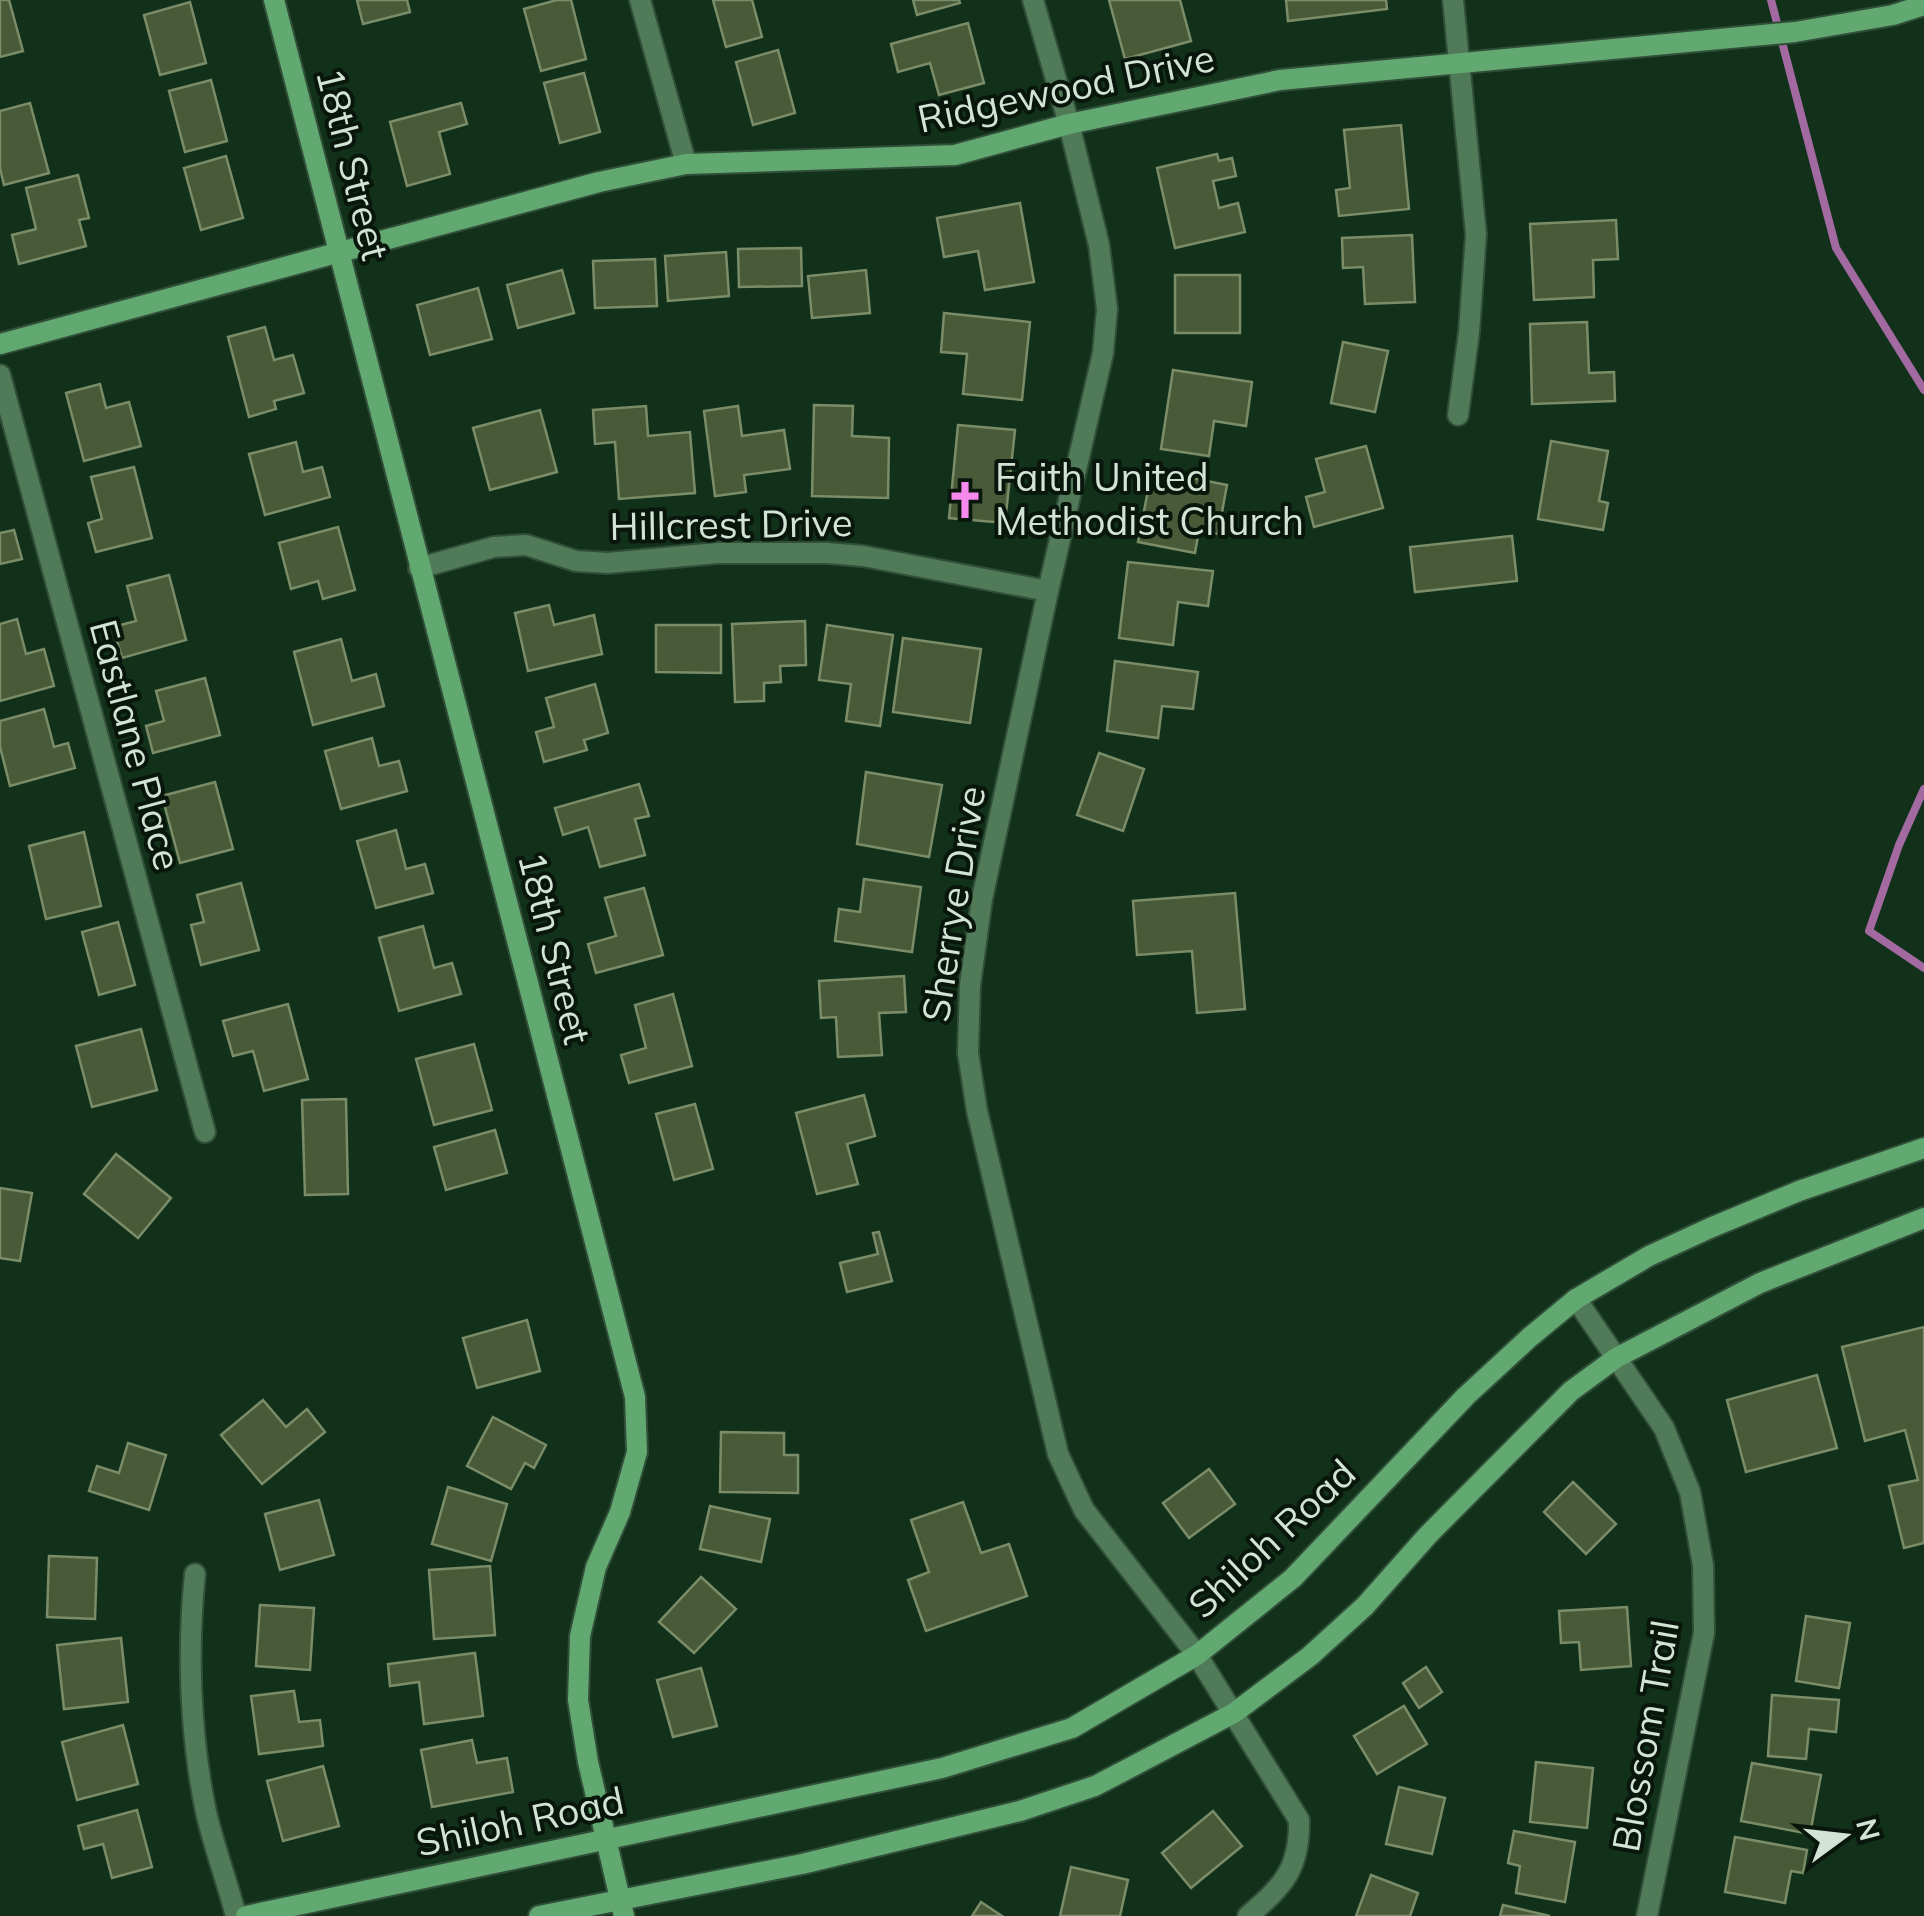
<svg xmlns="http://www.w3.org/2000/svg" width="1924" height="1916" font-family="Mulish,sans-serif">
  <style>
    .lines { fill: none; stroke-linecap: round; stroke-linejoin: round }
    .stream { stroke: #a26aa0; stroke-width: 8 }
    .building { fill: #495a38; stroke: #7a8c68; stroke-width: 2.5 }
    .street-casing { stroke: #314e38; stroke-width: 24 }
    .secondary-casing { stroke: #314e38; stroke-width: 24 }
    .street { stroke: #507a58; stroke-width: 20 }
    .secondary { stroke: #62a871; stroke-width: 20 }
    .labels { text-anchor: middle; stroke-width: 8; stroke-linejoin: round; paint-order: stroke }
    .street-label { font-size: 38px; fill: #d2e4d5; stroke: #09160b }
    .poi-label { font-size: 38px; fill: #d2e4d5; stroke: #09160b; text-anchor: start }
  </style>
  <rect width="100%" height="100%" fill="#12311a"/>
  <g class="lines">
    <g class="stream">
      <path d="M1771 0 1836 248 1924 390"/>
      <path d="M1924 789 1899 845 1869 931 1924 968"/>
    </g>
  </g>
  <g class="building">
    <path d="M0 0H9L23 51 0 57Z"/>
    <path d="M357 0H407L410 12 363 24Z"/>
    <path d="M557 0H571L586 59 541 71 524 9Z"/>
    <path d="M713 0H752L762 37 726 47Z"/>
    <path d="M913 0H959L960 3 917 15Z"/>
    <path d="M1109 0H1180L1191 41 1125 59Z"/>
    <path d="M1286 0H1386L1387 9 1288 21Z"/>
    <path d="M190 2 206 63 160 75 144 15Z"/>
    <path d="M968 23 984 83 939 95 930 63 898 72 891 44Z"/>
    <path d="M778 50 795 113 753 125 736 62Z"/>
    <path d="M584 73 600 132 560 143 544 83Z"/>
    <path d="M211 80 227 141 185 152 169 91Z"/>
    <path d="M30 103 49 173 4 185 0 168V111Z"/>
    <path d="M461 103 467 124 439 132 450 174 407 186 390 122Z"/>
    <path d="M1401 125 1409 209 1339 216 1336 190 1350 188 1344 130Z"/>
    <path d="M1217 154 1219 161 1232 158 1236 176 1213 181 1219 208 1238 203 1245 232 1175 248 1157 168Z"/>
    <path d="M226 156 243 218 201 230 184 168Z"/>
    <path d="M78 175 89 218 79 220 86 246 19 264 12 235 36 229 26 188Z"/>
    <path d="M1020 203 1034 282 985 290 978 251 944 257 937 218Z"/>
    <path d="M1616 220 1618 259 1593 260 1594 297 1534 300 1530 224Z"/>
    <path d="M1412 235 1415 302 1365 304 1363 267 1343 268 1342 238Z"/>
    <path d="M801 248 802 286 739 287 738 249Z"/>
    <path d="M726 252 729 296 668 301 665 256Z"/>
    <path d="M655 259 657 306 595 308 593 261Z"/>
    <path d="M562 270 574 313 518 328 507 285Z"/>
    <path d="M866 270 870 313 812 318 808 276Z"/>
    <rect x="1175" y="275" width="65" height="58"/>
    <path d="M478 288 492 339 430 355 417 305Z"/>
    <path d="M944 313 1030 322 1022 400 963 394 967 354 941 352Z"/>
    <path d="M1587 322 1589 373 1614 372 1615 401 1532 404 1530 324Z"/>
    <path d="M265 327 274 360 293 355 304 393 274 401 276 409 249 417 228 337Z"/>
    <path d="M1343 342 1388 351 1375 412 1331 403Z"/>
    <path d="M1173 370 1252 382 1246 426 1214 421 1209 456 1161 449Z"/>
    <path d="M100 384 106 408 129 402 141 446 84 461 66 393Z"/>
    <path d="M814 405 853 406 852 436 889 438 888 498 812 496Z"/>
    <path d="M646 406 648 436 690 432 695 493 619 499 615 442 595 444 593 410Z"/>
    <path d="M738 406 742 436 784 430 790 469 744 475 746 492 715 496 704 411Z"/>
    <path d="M540 410 557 472 490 490 473 428Z"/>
    <path d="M958 425 1015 430 1005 523 949 518Z"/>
    <path d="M1551 441 1608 451 1599 501 1608 503 1603 530 1538 519Z"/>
    <path d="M296 442 303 472 322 467 330 497 265 515 249 454Z"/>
    <path d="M1366 446 1383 508 1314 527 1306 497 1325 492 1316 459Z"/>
    <path d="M134 467 152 538 96 552 88 523 102 519 91 477Z"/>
    <path d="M1152 470 1227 485 1218 534 1199 530 1195 553 1138 542Z"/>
    <path d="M338 527 355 590 323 599 318 581 291 589 279 543Z"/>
    <path d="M14 530 22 559 0 564V533Z"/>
    <path d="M1512 536 1517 581 1415 592 1410 547Z"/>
    <path d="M1128 562 1213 571 1208 606 1178 602 1173 645 1119 638Z"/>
    <path d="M169 575 186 640 122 658 113 627 136 621 127 586Z"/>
    <path d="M549 605 554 625 594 615 602 654 528 671 515 613Z"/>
    <path d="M17 619 26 654 44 649 54 686 0 701V624Z"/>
    <path d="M805 621 806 665 780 666 781 682 764 683V701L735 702 732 624Z"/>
    <path d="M656 625H721V673L656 672Z"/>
    <path d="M827 625 893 635 880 726 846 721 851 684 819 680Z"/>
    <path d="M903 638 981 649 970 723 893 712Z"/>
    <path d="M341 639 352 681 376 674 384 706 313 725 294 652Z"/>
    <path d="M1115 661 1198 672 1193 709 1162 706 1158 738 1107 731Z"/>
    <path d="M205 678 220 735 153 753 146 726 164 721 156 691Z"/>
    <path d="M595 684 608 733 584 740 587 750 544 762 536 732 554 727 546 698Z"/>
    <path d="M44 709 54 747 68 743 75 768 10 786 0 747V721Z"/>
    <path d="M372 738 379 766 399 761 407 791 341 809 325 751Z"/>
    <path d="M1099 753 1144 769 1123 831 1077 815Z"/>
    <path d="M866 772 942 785 929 857 857 844Z"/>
    <path d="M215 782 233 849 180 863 162 796Z"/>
    <path d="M639 784 649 816 635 819 645 855 600 867 588 827 563 835 555 808Z"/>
    <path d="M396 830 406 869 425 864 433 893 376 908 357 841Z"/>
    <path d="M84 832 101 906 46 919 29 846Z"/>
    <path d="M864 879 921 887 912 952 835 941 839 909 860 912Z"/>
    <path d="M241 883 259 950 201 965 191 925 204 922 197 895Z"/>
    <path d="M644 888 663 955 596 973 588 944 616 936 605 898Z"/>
    <path d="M1235 893 1245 1009 1197 1013 1192 951 1137 955 1133 901Z"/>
    <path d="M118 922 135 985 99 995 82 932Z"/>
    <path d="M423 926 434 968 452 963 461 994 399 1011 379 938Z"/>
    <path d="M904 976 906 1012 879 1013 882 1055 838 1057 836 1017 821 1018 819 981Z"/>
    <path d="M673 994 692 1066 629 1083 621 1055 646 1048 635 1005Z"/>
    <path d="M288 1004 308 1079 264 1091 253 1051 233 1056 223 1021Z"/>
    <path d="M141 1029 157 1090 92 1107 76 1046Z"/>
    <path d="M474 1044 492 1110 434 1125 416 1059Z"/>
    <path d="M864 1095 875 1136 847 1144 858 1184 817 1194 796 1113Z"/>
    <path d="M346 1099 348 1194 305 1195 302 1100Z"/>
    <path d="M695 1104 713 1169 674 1180 656 1114Z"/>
    <path d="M495 1130 507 1173 446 1190 434 1147Z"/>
    <path d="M116 1154 171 1198 138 1238 84 1194Z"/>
    <path d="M0 1188 32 1193 20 1261 0 1258Z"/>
    <path d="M879 1232 892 1281 847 1292 840 1263 878 1254 873 1233Z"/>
    <path d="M527 1320 540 1371 477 1388 463 1338Z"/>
    <path d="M1924 1327V1543L1904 1548 1889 1486 1918 1480 1905 1430 1865 1441 1842 1347Z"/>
    <path d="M1817 1375 1837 1448 1746 1472 1727 1400Z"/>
    <path d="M263 1400 286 1427 307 1409 325 1432 262 1484 221 1435Z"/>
    <path d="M493 1417 546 1445 534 1468 525 1463 511 1489 467 1466Z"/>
    <path d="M721 1432 784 1433V1455H798V1493L720 1492Z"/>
    <path d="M128 1443 166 1455 149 1510 89 1491 97 1466 119 1473Z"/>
    <path d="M1209 1469 1235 1504 1189 1538 1163 1503Z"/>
    <path d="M1573 1482 1616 1524 1586 1554 1544 1512Z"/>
    <path d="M448 1487 507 1504 491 1561 432 1544Z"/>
    <path d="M319 1500 334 1555 280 1570 265 1514Z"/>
    <path d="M963 1502 981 1553 1009 1544 1027 1596 926 1631 908 1580 929 1572 911 1520Z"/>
    <path d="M710 1506 770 1519 761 1562 700 1549Z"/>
    <path d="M49 1556 97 1558 95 1619 47 1617Z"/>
    <path d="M490 1566 495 1635 434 1639 429 1570Z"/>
    <path d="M701 1577 736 1609 694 1653 659 1622Z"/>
    <path d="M260 1605 314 1608 310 1670 256 1666Z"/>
    <path d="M1627 1607 1631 1666 1581 1670 1579 1642 1561 1643 1559 1611Z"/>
    <path d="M1806 1616 1850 1623 1839 1688 1796 1681Z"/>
    <path d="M121 1638 128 1702 64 1709 57 1645Z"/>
    <path d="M475 1653 483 1716 424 1724 419 1682 390 1686 388 1664Z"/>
    <path d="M1426 1667 1442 1692 1419 1708 1403 1683Z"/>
    <path d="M701 1668 717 1726 673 1737 657 1680Z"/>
    <path d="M294 1691 299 1722 320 1720 323 1746 259 1754 251 1696Z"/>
    <path d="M1772 1695 1839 1700 1836 1732 1809 1729 1806 1759 1768 1756Z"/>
    <path d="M1404 1706 1427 1744 1377 1774 1354 1736Z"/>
    <path d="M123 1725 138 1784 77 1800 62 1742Z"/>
    <path d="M472 1740 477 1763 507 1758 513 1792 432 1807 421 1750Z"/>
    <path d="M1536 1762 1593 1768 1587 1828 1530 1822Z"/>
    <path d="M1752 1763 1821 1775 1810 1834 1741 1821Z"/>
    <path d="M323 1766 339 1826 283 1841 267 1781Z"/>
    <path d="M1399 1787 1445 1798 1432 1854 1386 1844Z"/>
    <path d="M137 1810 152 1867 112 1878 103 1844 84 1849 78 1826Z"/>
    <path d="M1213 1811 1242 1846 1191 1888 1162 1853Z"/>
    <path d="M1514 1831 1575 1842 1565 1902 1516 1893 1520 1866 1508 1863Z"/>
    <path d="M1735 1837 1807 1850 1803 1873 1791 1871 1785 1903 1725 1892Z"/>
    <path d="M1071 1867 1128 1880 1120 1916H1060Z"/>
    <path d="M1371 1875 1418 1893 1410 1916H1356Z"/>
    <path d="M981 1902 1002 1916H972Z"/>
    <path d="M1503 1905 1550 1916H1500Z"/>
  </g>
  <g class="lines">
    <g class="street-casing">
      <g id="street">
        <path d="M640 0 686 164"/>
        <path d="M1033 0 1069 124 1099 245 1107 309 1103 353 1048 591 982 899 970 985 968 1053 977 1111 1058 1454 1084 1510 1197 1655 1299 1820C1300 1869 1283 1886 1248 1916"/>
        <path d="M1453 0 1476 234 1469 332 1458 415"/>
        <path d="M0 375 205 1132"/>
        <path d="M419 568 494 547 526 545 576 561 608 563 718 553H827L863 556 1048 591"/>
        <path d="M1576 1299 1664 1428 1690 1492 1703 1565 1704 1633 1647 1916"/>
        <path d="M195 1574C187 1651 190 1735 206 1812 214 1847 227 1881 236 1916"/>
      </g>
    </g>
    <g class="secondary-casing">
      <g id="secondary">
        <path d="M274 0 635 1397 637 1452 620 1512 596 1567 580 1636 578 1700 588 1762 624 1916"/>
        <path d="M0 344 599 182 686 164 955 155 1069 124 1280 80 1795 32 1893 15 1924 5"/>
        <path d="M246 1916 942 1768 1072 1728 1197 1655 1293 1578 1466 1396 1530 1337 1576 1299 1649 1256 1710 1228 1799 1191 1924 1148"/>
        <path d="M539 1916 802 1864 1020 1811 1095 1786 1234 1713 1310 1656 1365 1606 1428 1535 1571 1391 1616 1358 1760 1283 1924 1218"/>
      </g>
    </g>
    <use href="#street" class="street"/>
    <use href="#secondary" class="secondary"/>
  </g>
  <defs>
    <g id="church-bare" transform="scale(3)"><path d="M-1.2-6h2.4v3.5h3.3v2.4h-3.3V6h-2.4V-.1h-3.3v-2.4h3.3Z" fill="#f589ee" stroke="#09160b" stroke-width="2.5" paint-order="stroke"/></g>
  </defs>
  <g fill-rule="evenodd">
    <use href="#church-bare" x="965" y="500"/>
  </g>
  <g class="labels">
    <g class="street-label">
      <text transform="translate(1066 89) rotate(-12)" y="13">Ridgewood Drive</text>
      <text transform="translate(352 164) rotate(76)" y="13">18th Street</text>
      <text transform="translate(731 525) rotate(-1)" y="13">Hillcrest Drive</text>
      <text transform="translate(135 745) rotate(75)" y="13">Eastlane Place</text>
      <text transform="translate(954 904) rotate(-81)" y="13">Sherrye Drive</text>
      <text transform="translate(554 948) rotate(76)" y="13">18th Street</text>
      <text transform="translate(1272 1539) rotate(-43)" y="13">Shiloh Road</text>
      <text transform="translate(1646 1736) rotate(-80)" y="13">Blossom Trail</text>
      <text transform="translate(520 1822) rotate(-12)" y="13">Shiloh Road</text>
    </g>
    <g class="poi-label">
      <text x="995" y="491">Faith United<tspan x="995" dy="44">Methodist Church</tspan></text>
    </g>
  </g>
  <g transform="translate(1844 1836) rotate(75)" stroke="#09160b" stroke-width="8" paint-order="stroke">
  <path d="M0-8L18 38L0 25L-18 38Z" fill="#d2e4d5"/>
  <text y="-15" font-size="28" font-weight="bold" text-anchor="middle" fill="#d2e4d5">N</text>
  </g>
</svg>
